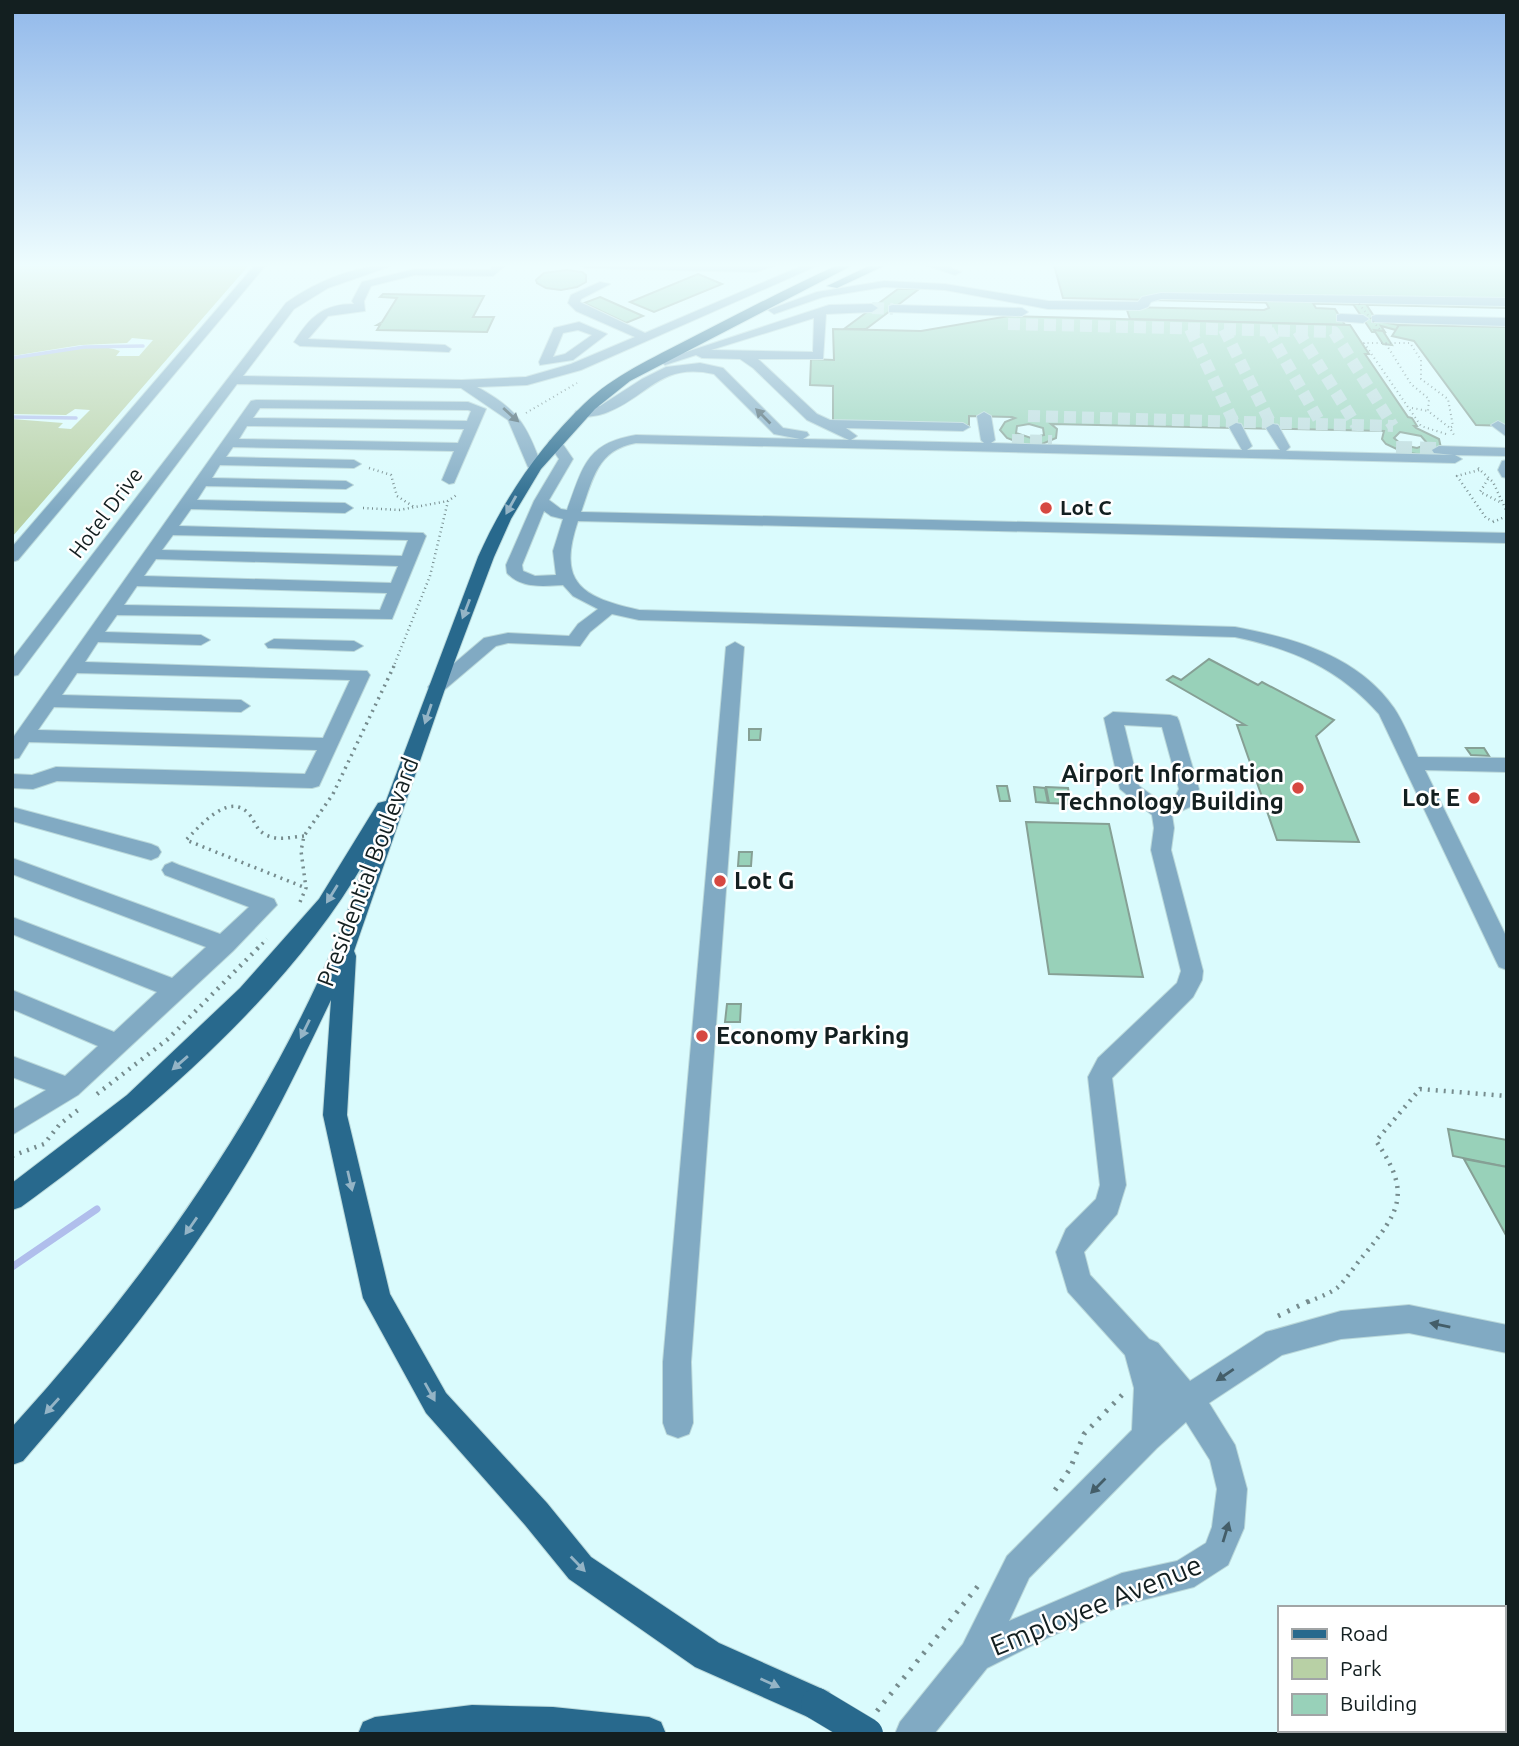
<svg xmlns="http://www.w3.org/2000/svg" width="1519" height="1746" font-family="Ubuntu,sans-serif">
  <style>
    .green { fill: #b8d0a5 }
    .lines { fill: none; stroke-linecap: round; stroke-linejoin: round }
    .stream-far1 { stroke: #b0beec; stroke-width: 3.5 }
    .stream { stroke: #b0beec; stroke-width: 7 }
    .building { fill: #98d1b9; stroke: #86a095; stroke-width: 2; fill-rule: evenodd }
    .minor-tunnel-far1 { stroke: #bcdadc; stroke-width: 12; stroke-dasharray: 12 6; stroke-linecap: butt }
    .minor-tunnel { stroke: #bcdadc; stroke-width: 16; stroke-dasharray: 16 8; stroke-linecap: butt }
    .minor-casing { stroke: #bad8da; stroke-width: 2 }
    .major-casing { stroke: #bad8da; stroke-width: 2 }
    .path-far4 { stroke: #768c8e; stroke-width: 2; stroke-dasharray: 1 3.5; stroke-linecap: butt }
    .path-far3 { stroke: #768c8e; stroke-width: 2.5; stroke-dasharray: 1 3.5; stroke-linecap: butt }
    .path-far2 { stroke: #768c8e; stroke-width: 3.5; stroke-dasharray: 2 5; stroke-linecap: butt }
    .path-far1 { stroke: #768c8e; stroke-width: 4.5; stroke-dasharray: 2 6; stroke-linecap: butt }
    .path { stroke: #768c8e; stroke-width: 5; stroke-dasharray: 2.5 8; stroke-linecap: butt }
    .minor { fill: #81aac3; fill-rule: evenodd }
    .major { fill: #28698d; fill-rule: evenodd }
    .major-bridge-casing { stroke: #bad8da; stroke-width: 33; stroke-linecap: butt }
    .path-bridge { stroke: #768c8e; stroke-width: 2; stroke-dasharray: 1 3.5; stroke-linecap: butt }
    .major-bridge { stroke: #28698d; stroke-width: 32 }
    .oneway { fill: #445e69 }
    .oneway2 { fill: #94b4c6 }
    .poi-dot { fill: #d64841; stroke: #fff; stroke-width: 2.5 }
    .labels { text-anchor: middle; stroke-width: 5; stroke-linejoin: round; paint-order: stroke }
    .far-poi-label { font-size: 21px; font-weight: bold; fill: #131f20; stroke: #fff; text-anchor: start }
    .far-street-label { font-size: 21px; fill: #131f20; stroke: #fff }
    .poi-label { font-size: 24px; font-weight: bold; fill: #131f20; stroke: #fff; text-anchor: end }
    .street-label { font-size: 24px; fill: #131f20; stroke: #fff }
    .near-street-label { font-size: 28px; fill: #131f20; stroke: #fff }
  </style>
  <rect width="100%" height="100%" fill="#dafbfd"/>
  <path class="green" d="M12 265H249L12 537V419L63 423 58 428 71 429 90 410 75 409 66 415 12 414V359C40 355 94 340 120 351L116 356H139L153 340 132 338 127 343 81 345 12 356Z"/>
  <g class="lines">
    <g class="stream-far1">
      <path d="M12 358 84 347 143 346"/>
      <path d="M12 417 76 418"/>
    </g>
    <path class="stream" d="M12 1267 97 1209"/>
  </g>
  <g class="building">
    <path d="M1054 265H1507V308L1063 298Z"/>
    <path d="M567 270 582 272 586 275V282L577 287 561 290 546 288 537 283 536 280 544 273Z"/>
    <path d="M698 274 722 284 654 312 630 302Z"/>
    <path d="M898 289H919L866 329H844Z"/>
    <path d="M383 294 484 296 473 317H494L487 332 377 330 380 325H377L382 322 397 298 380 297Z"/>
    <path d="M600 297 643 316 626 323 584 303Z"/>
    <path d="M1264 299 1311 300 1316 308 1335 309 1345 325 1130 319 1126 307 1264 310 1269 308Z"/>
    <path d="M1353 304H1366L1377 321 1399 325 1396 330 1381 326 1385 332H1372Z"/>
    <path d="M1009 316 1350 325 1369 354H1365L1408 417 1412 418 1417 426H1414L1416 428 1439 439 1441 448 1423 455 1403 452 1386 444 1382 439 1384 431 1051 424 1057 429 1056 438 1042 444H1023L1007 438 1000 430 1005 422 1015 418 1012 417 969 416V425L833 422V386L810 385 811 359 834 360 833 329 921 331ZM1029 424 1043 428 1044 435 1031 438 1016 433 1017 426ZM1400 432 1421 436 1428 444 1417 448 1402 445 1394 438Z"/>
    <path d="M1399 325 1507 327V426L1476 425 1414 341 1392 336Z"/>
    <path d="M1374 330 1383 331 1392 345 1383 344Z"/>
    <path d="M1209 659 1258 685 1262 682 1334 720 1316 736 1359 842 1277 840 1237 725H1245L1167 680 1173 676 1181 680Z"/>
    <path d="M749 729H761L760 740H749Z"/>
    <path d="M1466 748H1484L1489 756 1471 755Z"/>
    <path d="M997 786H1007L1010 801H1000Z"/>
    <path d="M1034 787 1045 788 1048 803 1036 802Z"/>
    <path d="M1046 787 1068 788 1071 804 1049 803Z"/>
    <path d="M1026 822 1109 824 1143 977 1049 974Z"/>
    <path d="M739 852H752L751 866H738Z"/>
    <path d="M727 1004H741L740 1022H725Z"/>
    <path d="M1448 1129 1507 1140V1167L1453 1156Z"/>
    <path d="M1464 1159 1507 1167V1237Z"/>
  </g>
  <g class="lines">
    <g class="minor-tunnel-far1">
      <path d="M872 308 893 309"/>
      <path d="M1008 324 1334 332 1393 426"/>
      <path d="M1190 329 1236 427"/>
      <path d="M1224 329 1273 428"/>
      <path d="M1268 330 1321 424"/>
      <path d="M1298 331 1356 425"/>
      <path d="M1028 416 1393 426"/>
      <path d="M1012 440 1052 441"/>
    </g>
    <path class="minor-tunnel" d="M1396 449 1439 450"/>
    <g class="minor-casing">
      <g id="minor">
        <path d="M255 265H266L18 560 12 562V547Z"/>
        <path d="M394 265 328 288 294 309 243 376 462 380 526 377 571 364 635 337 576 311 568 303 571 295 600 282 610 284 581 299 580 302 645 333 804 265H819L581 370 527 385 477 387C518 409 527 425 542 467L535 471 528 467 508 420 461 388 237 384 18 675 12 676V659L286 303C317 281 356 265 394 265Z"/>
        <path d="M494 265H506L493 276 415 275 371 286 364 301 365 311 328 316 308 339 445 345 451 349 449 352 300 346 294 342C310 317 323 304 354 304L352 301 362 282 415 269 490 270Z"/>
        <path d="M580 265 756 266 777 265 756 272 585 268Z"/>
        <path d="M925 265H944L961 272 955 275Z"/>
        <path d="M884 281 945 284 1048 301 1138 302 1142 297 1161 293 1507 298V306L1161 299 1151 302 1148 307 1140 310 1048 309 945 290 884 287 823 297 774 314 768 310 817 292Z"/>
        <path d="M829 305 872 304 878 308 872 312 826 314 823 359H758L817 414 830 420 963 423 970 427 963 431 846 428 857 436 851 440 984 443 981 440 977 416 984 412 991 416 995 440 991 443 1242 450 1229 427 1236 423 1241 424 1252 446 1247 450H1280L1266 428 1273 424 1278 425 1290 447 1286 451 1453 455 1434 453 1432 450 1439 446 1507 448V456L1455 455 1462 459 1455 463 636 443C597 450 593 479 581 512L1507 533V543L578 521C557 583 581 597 639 610L1235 627C1294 638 1358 656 1394 708 1404 723 1411 741 1418 757L1507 758V772L1425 770 1507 938V970L1499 967 1496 961 1379 714C1339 669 1293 649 1235 637L639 620 612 614 590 632 580 646 508 643 496 646 443 691H431L428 687 431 683 484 638 508 633 569 636 578 624 598 609 573 596 563 585C544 586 521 589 507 573L506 565 534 501 559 459 548 443 550 440H560L573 459 549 500 561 509 567 510C583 467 586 443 636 435L800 439 774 434 714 374C661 362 650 395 608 412 600 416 590 416 581 418L574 414 576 411 600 406 642 379 666 367 700 363 723 368 783 428 807 432 809 435 803 439 849 440 807 420 753 368 740 359 702 358 696 355 665 365 659 361ZM814 318 813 352 711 350ZM544 511 551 516 563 519 553 551 556 575 535 576 523 571 522 565Z"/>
        <path d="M893 305 1022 308 1028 312 1022 316 889 312V306Z"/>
        <path d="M1341 314 1363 315 1369 319 1363 323 1337 321V315Z"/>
        <path d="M1376 315 1507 318V326L1372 322V316Z"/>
        <path d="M579 322 607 334 573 360 540 365 539 362 554 328ZM578 330 592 335 565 354 553 357 563 333Z"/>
        <path d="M256 400 468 402 486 409 454 483 449 484 442 480 454 451 233 447 226 457 354 460 361 464 354 468 220 465 212 478 346 481 353 485 346 489 206 486 197 500 345 503 353 508 345 513 191 509 179 526 423 533 426 536 392 619 117 615 105 632 201 635 210 640 201 645 98 642 85 662 367 671 370 675 319 786 312 788 57 781 33 789 12 788V774L32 775 56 767 305 774 317 750 29 742 19 758 12 759V739L251 401ZM260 408 468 410 471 411 467 421 253 418ZM247 426 464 429 458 443 239 439ZM173 535 408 540 402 556 162 550ZM156 559 398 566 391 583 144 576ZM137 586 387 593 380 610 124 605ZM77 673 350 680 323 738 38 730 54 707 241 712 250 706 241 700 62 695Z"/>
        <path d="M1498 421 1507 426V437L1491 425Z"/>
        <path d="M1507 460V478L1502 477 1498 470 1502 461Z"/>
        <path d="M274 639 354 641 363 646 354 651 268 648 265 644Z"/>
        <path d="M735 642 744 647 691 1362 693 1423 689 1434 678 1438 667 1434 663 1423V1362L726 647Z"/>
        <path d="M1113 712 1170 715 1177 717 1179 721 1199 789 1190 807 1172 815 1174 828 1171 850 1203 971 1202 980 1193 997 1112 1078 1126 1185 1117 1214 1084 1252 1090 1275 1149 1339 1158 1343 1190 1381 1266 1332 1341 1311 1409 1305 1507 1325V1353L1409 1333 1341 1339 1282 1355 1209 1403 1235 1445 1247 1489 1244 1528 1228 1565 1194 1587 1123 1605 1049 1637 987 1668 934 1734H895L900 1722 963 1644 1007 1556 1132 1430 1134 1388 1125 1355 1068 1292 1056 1252 1066 1229 1096 1199 1100 1185 1088 1077 1098 1058 1177 983 1181 971 1151 850 1154 828 1152 815 1120 789 1104 718ZM1124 725 1162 727 1179 789 1175 797 1163 803 1139 786ZM1186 1422 1210 1460 1217 1489 1212 1527 1206 1543 1177 1561 1122 1573 1009 1621 1029 1578 1157 1448Z"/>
        <path d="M12 807 151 844 158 847 161 852 158 857 151 860 12 821Z"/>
        <path d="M12 858 220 934 249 907 165 875 162 870 165 865 172 862 179 865 274 899 277 905 233 951 78 1095 12 1135V1110L46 1090 12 1077V1056L65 1076 98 1046 12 1009V990L114 1032 157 992 12 934V917L172 978 206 947 12 874Z"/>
      </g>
    </g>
    <g class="major-casing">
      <g id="major">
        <path d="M838 265H853L630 381 595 409 541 469 511 519 494 557 454 663 354 951 356 956 347 1115 390 1294 446 1393 547 1503 591 1557 719 1643 829 1692 834 1704 829 1716 817 1721 695 1667 569 1579 525 1525 426 1413 363 1298 323 1115 331 1000C304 1056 278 1112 246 1165 183 1271 104 1368 23 1461L12 1465V1427C142 1284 257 1125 334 946 346 919 354 889 365 861 289 994 144 1118 21 1207L12 1210V1183L127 1095 240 988 319 899 378 803 386 801 478 557C504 499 538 448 584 404 614 375 653 358 689 339 738 314 787 288 838 265Z"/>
        <path d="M871 265H886L837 288 827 286Z"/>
        <path d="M472 1705 553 1707 649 1717 661 1722 666 1734H358L363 1722 375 1717Z"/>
      </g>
    </g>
    <g class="path-far4">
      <path d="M1386 344 1411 384 1429 399 1428 411 1450 428 1454 435"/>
      <path d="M1412 408 1428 411"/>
      <path d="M526 413 577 383"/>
      <path d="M1446 434 1421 426 1364 343H1410L1421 360V379L1448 399 1453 426 1450 428"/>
    </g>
    <g class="path-far3">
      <path d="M369 468 391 475 397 496 414 507"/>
      <path d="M1478 468 1493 482 1507 512"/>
      <path d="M1479 470 1457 476 1486 518 1493 521"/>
      <path d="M1488 479 1480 492 1500 502"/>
      <path d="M363 508 399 510 448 501"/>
      <path d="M1493 522 1507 516"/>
      <path d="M393 668 430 576 448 501 458 494"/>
    </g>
    <g class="path-far2">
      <path d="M304 836C291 837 278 841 266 835 256 830 255 821 249 814 229 791 200 826 186 840L306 888"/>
      <path d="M300 902 306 888 301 851 304 836 333 794 394 666"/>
      <path d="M257 949 267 939"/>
    </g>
    <g class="path-far1">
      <path d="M97 1094 168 1039 259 947"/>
      <path d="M12 1156 44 1144 60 1124 78 1110"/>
      <path d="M1308 1302C1317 1298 1329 1294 1337 1288 1347 1279 1355 1265 1364 1255 1400 1211 1412 1193 1376 1141L1420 1089 1507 1096"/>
    </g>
    <g class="path">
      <path d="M1278 1316 1311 1300"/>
      <path d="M1055 1490 1070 1469 1084 1434 1122 1395"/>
      <path d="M877 1711 978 1586"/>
    </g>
    <use href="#minor" class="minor"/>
    <use href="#major" class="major"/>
    <g class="major-bridge-casing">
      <path id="major-bridge" d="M817 1704 867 1734"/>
    </g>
    <path class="path-bridge" d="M1359 304 1381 331"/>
    <use href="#major-bridge" class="major-bridge"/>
  </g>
  <defs><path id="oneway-solid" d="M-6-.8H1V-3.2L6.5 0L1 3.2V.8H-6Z" transform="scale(1.75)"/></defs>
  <g class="oneway">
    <use href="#oneway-solid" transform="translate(511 415) rotate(42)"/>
    <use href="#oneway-solid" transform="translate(763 416) rotate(-135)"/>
    <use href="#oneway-solid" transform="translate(1440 1325) rotate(-169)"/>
    <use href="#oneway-solid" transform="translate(1225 1375) rotate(146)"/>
    <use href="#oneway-solid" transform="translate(1098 1486) rotate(135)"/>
    <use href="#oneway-solid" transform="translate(1226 1532) rotate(-73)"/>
  </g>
  <g class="oneway2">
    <use href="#oneway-solid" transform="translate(511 505) rotate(119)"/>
    <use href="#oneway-solid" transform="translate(466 609) rotate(111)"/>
    <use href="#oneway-solid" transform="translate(428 714) rotate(109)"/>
    <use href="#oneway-solid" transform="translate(332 894) rotate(122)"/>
    <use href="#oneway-solid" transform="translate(305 1029) rotate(116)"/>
    <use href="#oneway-solid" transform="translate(180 1063) rotate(139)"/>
    <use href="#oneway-solid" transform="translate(350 1181) rotate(77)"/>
    <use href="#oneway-solid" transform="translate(191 1226) rotate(125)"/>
    <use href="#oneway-solid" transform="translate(430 1392) rotate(61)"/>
    <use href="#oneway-solid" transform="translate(52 1406) rotate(132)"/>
    <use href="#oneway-solid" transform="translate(578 1564) rotate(46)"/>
    <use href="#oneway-solid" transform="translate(770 1683) rotate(24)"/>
  </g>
  <linearGradient id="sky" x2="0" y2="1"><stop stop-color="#91b8ea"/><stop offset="0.52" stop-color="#eefdfe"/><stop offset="1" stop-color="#eefdfe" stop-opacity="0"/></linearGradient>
  <rect width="1519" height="510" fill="url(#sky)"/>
  <g class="poi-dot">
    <circle cx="1046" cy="508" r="7"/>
    <circle cx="1298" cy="788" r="7"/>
    <circle cx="1474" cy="798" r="7"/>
    <circle cx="720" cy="881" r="7"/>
    <circle cx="702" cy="1036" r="7"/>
  </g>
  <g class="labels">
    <g class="far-poi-label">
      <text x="1060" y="515">Lot C</text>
    </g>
    <g class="far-street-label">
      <text transform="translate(106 513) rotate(-53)" y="7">Hotel Drive</text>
    </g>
    <g class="poi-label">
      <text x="1284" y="782">Airport Information<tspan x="1284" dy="28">Technology Building</tspan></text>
      <text x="1460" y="806">Lot E</text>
      <text x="734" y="889" text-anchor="start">Lot G</text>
      <text x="716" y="1044" text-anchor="start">Economy Parking</text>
    </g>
    <g class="street-label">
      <text transform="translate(368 872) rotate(-69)" y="8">Presidential Boulevard</text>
    </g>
    <g class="near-street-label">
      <text transform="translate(1096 1605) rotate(-22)" y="10">Employee Avenue</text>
    </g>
  </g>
  <rect width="1519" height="1746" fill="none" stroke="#131f20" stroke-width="28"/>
  <rect x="1278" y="1606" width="228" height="126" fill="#ffffff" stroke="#a1a5a6" stroke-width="2"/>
  <rect x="1292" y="1629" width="35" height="10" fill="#28698d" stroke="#a1a5a6" stroke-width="2"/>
  <text x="1340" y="1641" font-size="21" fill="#131f20">Road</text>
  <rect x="1292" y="1658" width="35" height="21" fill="#b8d0a5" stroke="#a1a5a6" stroke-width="2"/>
  <text x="1340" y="1676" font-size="21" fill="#131f20">Park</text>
  <rect x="1292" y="1694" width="35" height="21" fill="#98d1b9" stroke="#a1a5a6" stroke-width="2"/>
  <text x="1340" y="1711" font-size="21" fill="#131f20">Building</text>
</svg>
